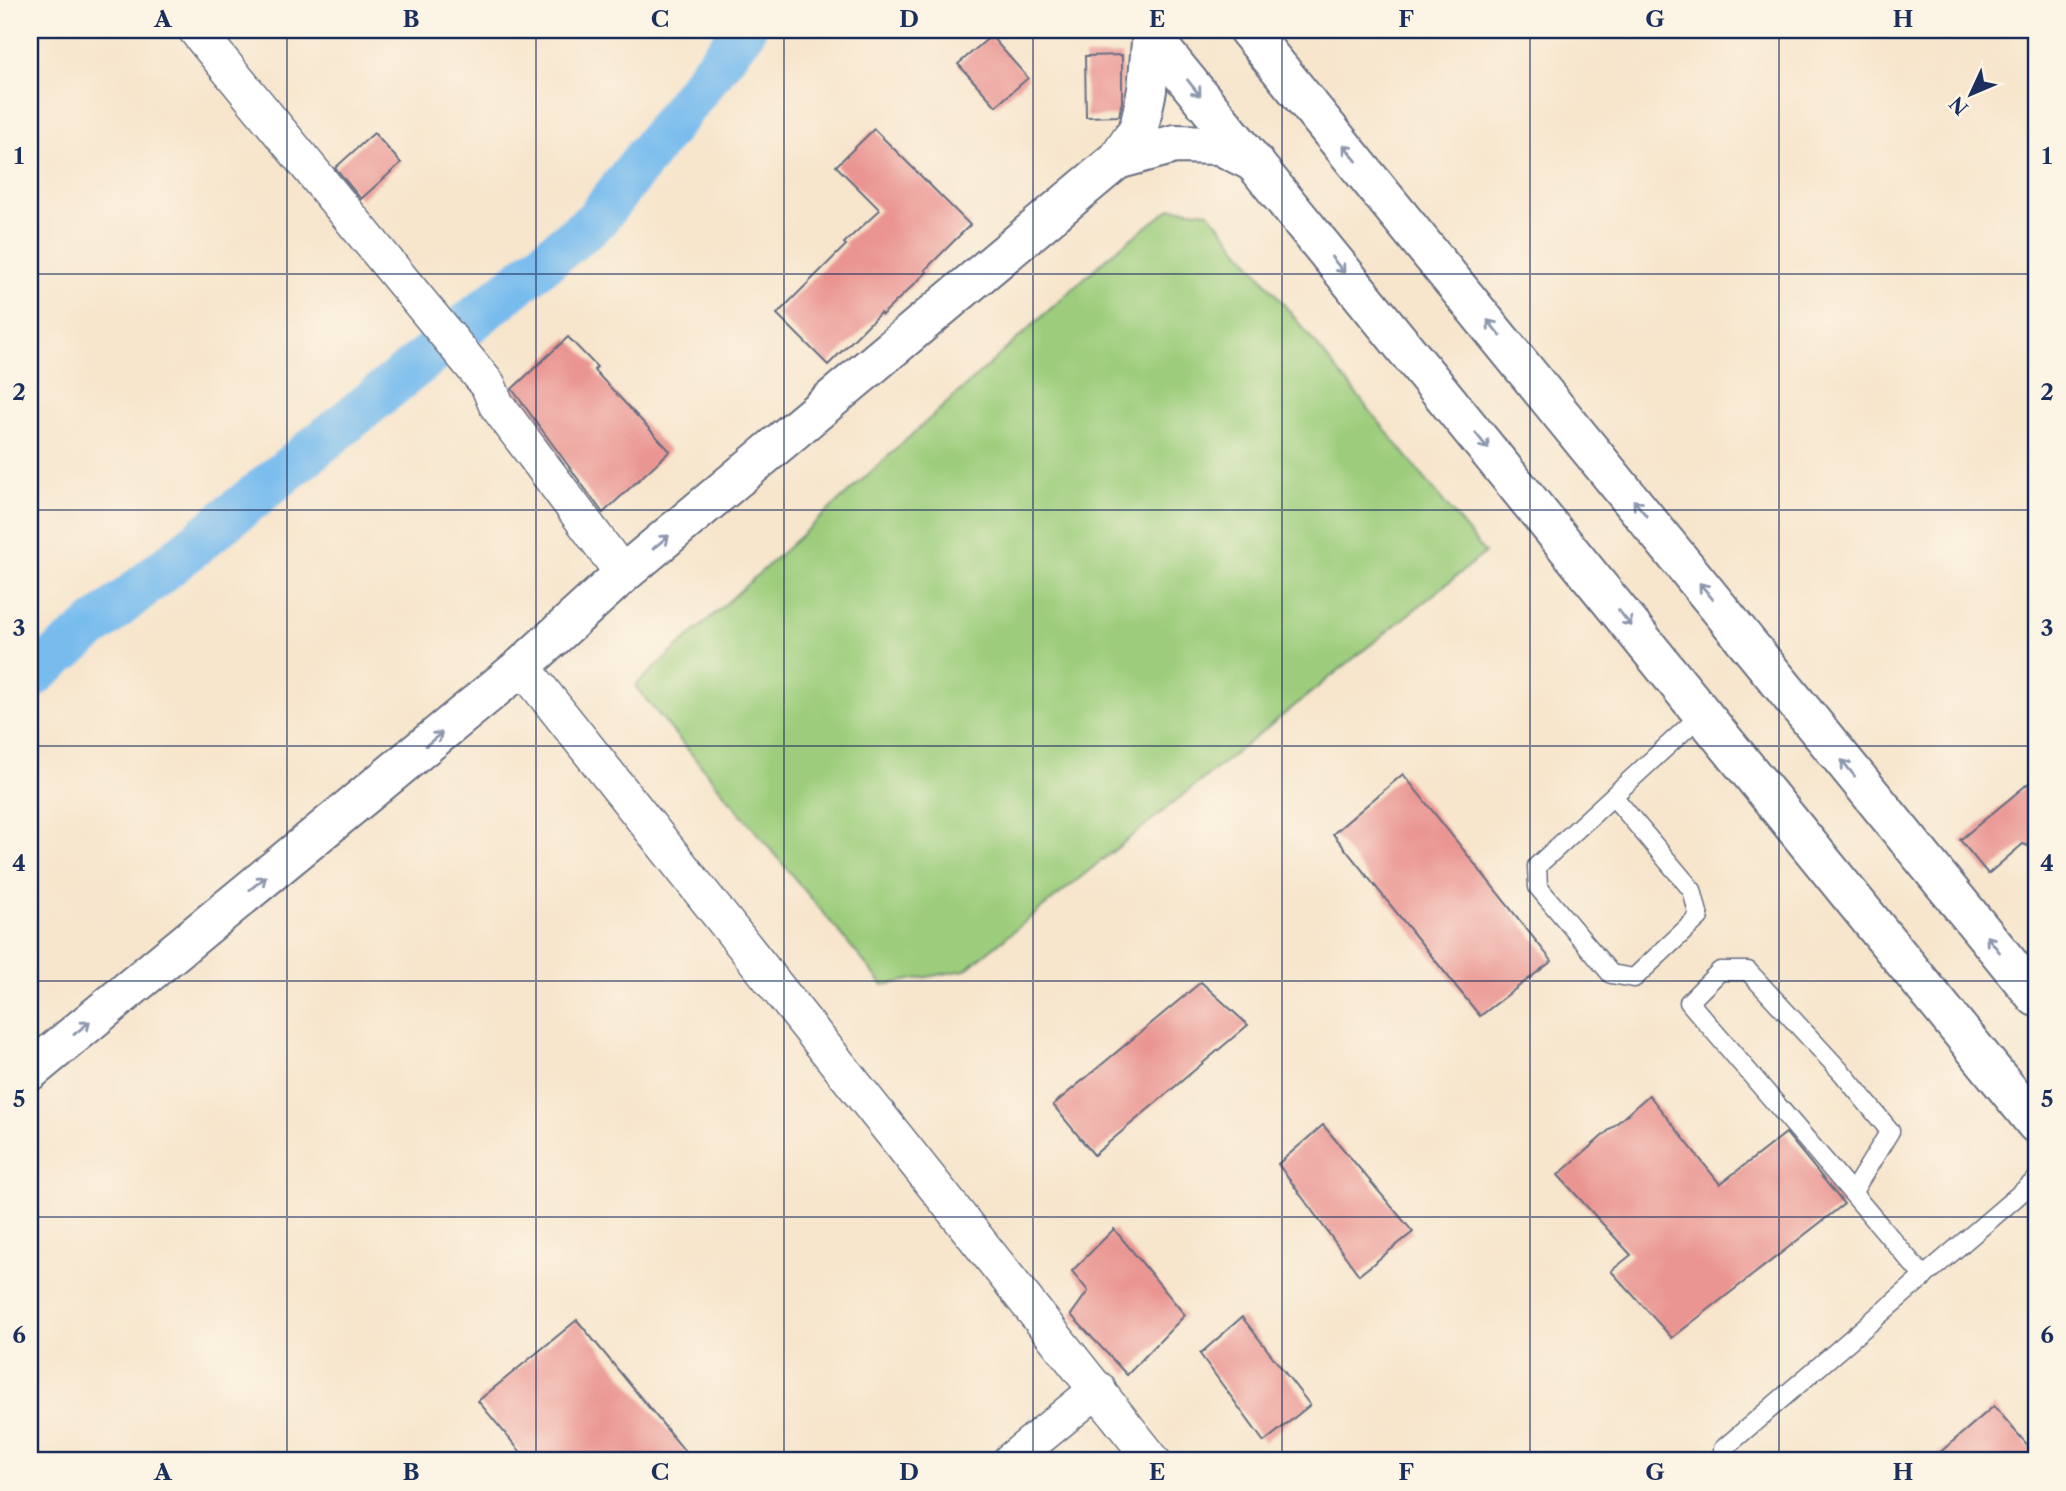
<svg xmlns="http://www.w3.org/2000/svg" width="2066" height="1491" font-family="'Libre Caslon Text',serif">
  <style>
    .green { fill: #9dcd7c; stroke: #5c7e6d; stroke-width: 2 }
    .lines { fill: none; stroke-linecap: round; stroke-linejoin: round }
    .canal { stroke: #78bcee; stroke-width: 44 }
    .building { fill: #ea9592 }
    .service-casing { stroke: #686f84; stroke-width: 21 }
    .minor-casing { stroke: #686f84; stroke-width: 38 }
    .tertiary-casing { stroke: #686f84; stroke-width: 42 }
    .secondary-casing { stroke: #686f84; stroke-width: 42 }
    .service { stroke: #fff; stroke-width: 18 }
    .minor { stroke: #fff; stroke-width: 35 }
    .tertiary { stroke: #fff; stroke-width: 38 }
    .secondary { stroke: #fff; stroke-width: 38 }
    .oneway { stroke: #8d97ae }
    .grid { fill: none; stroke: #1b2f5e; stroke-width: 2; stroke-opacity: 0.55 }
    .neatline { fill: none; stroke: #1b2f5e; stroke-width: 2.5 }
    .grid-label { font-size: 23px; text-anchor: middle; font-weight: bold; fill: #1b2f5e }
  </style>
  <rect width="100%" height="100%" fill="#fcf5e5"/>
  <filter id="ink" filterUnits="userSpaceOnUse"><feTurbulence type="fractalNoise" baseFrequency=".0143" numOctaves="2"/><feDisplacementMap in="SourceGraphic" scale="14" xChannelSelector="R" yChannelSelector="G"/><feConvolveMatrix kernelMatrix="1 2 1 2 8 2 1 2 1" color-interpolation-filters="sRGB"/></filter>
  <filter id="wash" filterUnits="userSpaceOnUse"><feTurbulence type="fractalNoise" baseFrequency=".00686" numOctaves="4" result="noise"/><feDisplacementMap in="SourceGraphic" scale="28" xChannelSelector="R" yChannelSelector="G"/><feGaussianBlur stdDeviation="1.57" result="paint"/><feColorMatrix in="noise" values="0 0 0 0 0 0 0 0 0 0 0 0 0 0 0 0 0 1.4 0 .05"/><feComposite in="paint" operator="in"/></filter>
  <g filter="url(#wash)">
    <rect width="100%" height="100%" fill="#f7e5cc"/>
    <path class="green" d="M1171 208 1209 212 1485 553 965 970 883 985 635 686 1111 254Z"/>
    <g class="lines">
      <path class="canal" d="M30 678 596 220 744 30"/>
    </g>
    <g id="blocks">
      <g class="building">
        <path d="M991 36 1028 78 996 106 958 64Z"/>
        <path d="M1122 55V101L1119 116 1086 117 1085 56Z"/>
        <path d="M874 129 970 225 925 270 927 272 882 315 880 313 828 365 777 314 846 245 844 243 880 210 836 166Z"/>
        <path d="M374 133 401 163 361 199 335 168Z"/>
        <path d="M568 337 597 367 594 370 670 451 603 513 512 389Z"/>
        <path d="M1403 774 1552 961 1480 1016 1333 834Z"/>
        <path d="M2036 777V849L2023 844 1988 874 1960 840Z"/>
        <path d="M1201 982 1248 1025 1094 1155 1053 1105Z"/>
        <path d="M1649 1095 1720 1184 1786 1133 1844 1204 1672 1338 1611 1271 1631 1255 1558 1175Z"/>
        <path d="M1323 1125 1413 1232 1359 1275 1278 1164Z"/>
        <path d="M1114 1229 1185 1315 1127 1375 1071 1315 1088 1291 1072 1271Z"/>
        <path d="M1242 1317 1310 1405 1264 1442 1200 1354Z"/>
        <path d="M577 1320 693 1461H528L478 1401Z"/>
        <path d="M1994 1406 2036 1455V1461H1930Z"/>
      </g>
    </g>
  </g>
  <g filter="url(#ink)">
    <use href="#blocks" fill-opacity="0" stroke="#686f84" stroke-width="2"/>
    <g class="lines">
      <g class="service-casing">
        <g id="service">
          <path d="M1613 796 1692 890 1699 917 1634 978 1611 974 1538 887 1537 866 1703 713"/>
          <path d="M1852 1193 1890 1131 1844 1075 1748 971H1720L1689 1002 1924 1277"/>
          <path d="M1723 1449 2036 1180"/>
        </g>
      </g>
      <g class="minor-casing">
        <g id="minor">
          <path d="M196 30 488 385 496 404 623 574"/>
          <path d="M522 666 1153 1461"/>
          <path d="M1010 1461 1098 1389"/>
        </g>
      </g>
      <g class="tertiary-casing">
        <g id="tertiary">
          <path d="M1248 30 2036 997"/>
          <path d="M1151 36 2036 1124"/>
        </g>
      </g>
      <g class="secondary-casing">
        <g id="secondary">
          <path d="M1117 160 1175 144 1219 145 1255 163"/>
          <path d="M30 1071 522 666 623 574 1117 160 1139 128 1147 90 1152 30"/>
        </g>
      </g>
      <use href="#service" class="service"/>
      <use href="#minor" class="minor"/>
      <use href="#tertiary" class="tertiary"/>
      <use href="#secondary" class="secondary"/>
    </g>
    <defs><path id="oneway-shaft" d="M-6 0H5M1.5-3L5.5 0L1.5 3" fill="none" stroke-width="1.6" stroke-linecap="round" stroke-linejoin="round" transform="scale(1.75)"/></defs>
    <g class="oneway">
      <use href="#oneway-shaft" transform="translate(1194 88) rotate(51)"/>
      <use href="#oneway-shaft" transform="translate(1350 153) rotate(-129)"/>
      <use href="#oneway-shaft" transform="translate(1338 265) rotate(51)"/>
      <use href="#oneway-shaft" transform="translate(1494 328) rotate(-129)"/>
      <use href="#oneway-shaft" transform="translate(1482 441) rotate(51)"/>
      <use href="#oneway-shaft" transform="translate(1640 508) rotate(-129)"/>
      <use href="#oneway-shaft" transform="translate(661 542) rotate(-40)"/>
      <use href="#oneway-shaft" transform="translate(1706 591) rotate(-129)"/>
      <use href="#oneway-shaft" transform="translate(1625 618) rotate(51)"/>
      <use href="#oneway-shaft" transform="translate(434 739) rotate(-39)"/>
      <use href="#oneway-shaft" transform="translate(1848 768) rotate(-129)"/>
      <use href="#oneway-shaft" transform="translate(258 883) rotate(-39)"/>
      <use href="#oneway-shaft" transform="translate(1993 944) rotate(-129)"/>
      <use href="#oneway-shaft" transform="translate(82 1028) rotate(-39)"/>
    </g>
  </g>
  <path class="grid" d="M287 30V1461M536 30V1461M784 30V1461M1033 30V1461M1282 30V1461M1530 30V1461M1779 30V1461M30 274H2036M30 510H2036M30 746H2036M30 981H2036M30 1217H2036"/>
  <rect width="2066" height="1491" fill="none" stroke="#fcf5e5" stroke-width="77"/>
  <g transform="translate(1971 94) rotate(226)" stroke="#fcf5e5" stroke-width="5" paint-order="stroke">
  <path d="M0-5L12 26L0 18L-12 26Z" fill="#1b2f5e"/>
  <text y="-10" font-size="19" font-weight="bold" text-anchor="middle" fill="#1b2f5e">N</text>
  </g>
  <rect x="38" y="38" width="1990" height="1414" class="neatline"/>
  <g class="grid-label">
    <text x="163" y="27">A</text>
    <text x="411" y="27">B</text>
    <text x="660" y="27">C</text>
    <text x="909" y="27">D</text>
    <text x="1157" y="27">E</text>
    <text x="1406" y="27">F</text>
    <text x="1655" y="27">G</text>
    <text x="1903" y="27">H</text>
    <text x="19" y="164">1</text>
    <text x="2047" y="164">1</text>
    <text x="19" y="400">2</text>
    <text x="2047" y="400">2</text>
    <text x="19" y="636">3</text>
    <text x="2047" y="636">3</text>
    <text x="19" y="871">4</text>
    <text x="2047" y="871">4</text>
    <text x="19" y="1107">5</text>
    <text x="2047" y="1107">5</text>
    <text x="19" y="1343">6</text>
    <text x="2047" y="1343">6</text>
    <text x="163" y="1480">A</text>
    <text x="411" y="1480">B</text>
    <text x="660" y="1480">C</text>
    <text x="909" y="1480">D</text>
    <text x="1157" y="1480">E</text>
    <text x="1406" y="1480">F</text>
    <text x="1655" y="1480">G</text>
    <text x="1903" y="1480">H</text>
  </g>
</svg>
